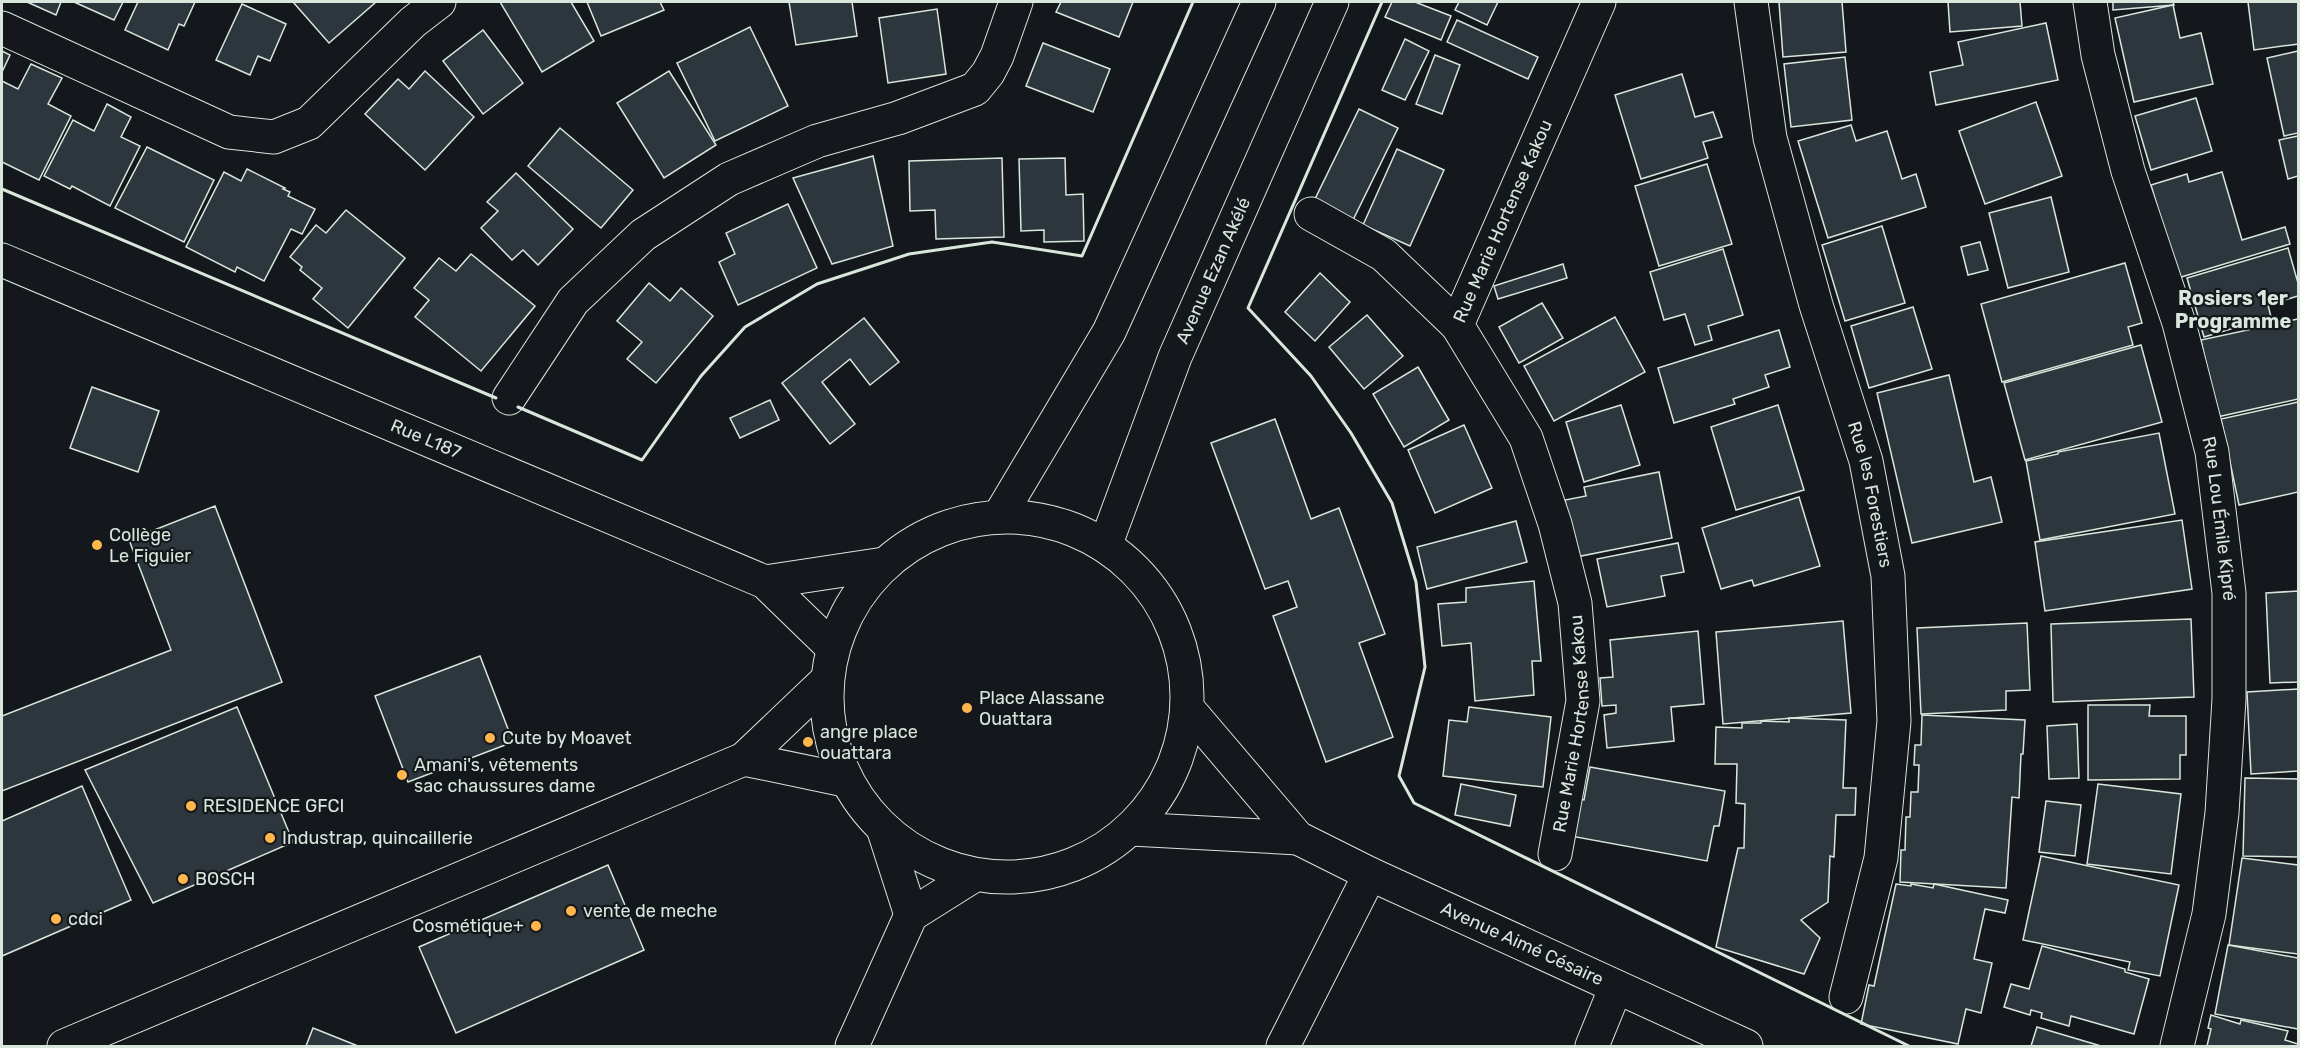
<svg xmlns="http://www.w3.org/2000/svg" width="2300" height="1048" font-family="Rubik,sans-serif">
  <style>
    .building { fill: #2c363c; stroke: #d8e6dc; stroke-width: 1.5 }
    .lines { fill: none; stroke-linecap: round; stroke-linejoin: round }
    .minor-casing { stroke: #d8e6dc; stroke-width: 35 }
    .tertiary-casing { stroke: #d8e6dc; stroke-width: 35 }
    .minor { stroke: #14181c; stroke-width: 33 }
    .tertiary { stroke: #14181c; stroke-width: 33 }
    .wall { stroke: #d8e6dc; stroke-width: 3 }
    .poi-dot { fill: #ffb74d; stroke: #14181c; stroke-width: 2 }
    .labels { text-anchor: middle; stroke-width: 4.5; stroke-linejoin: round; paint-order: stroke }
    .street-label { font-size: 18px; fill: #d8e6dc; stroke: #14181c }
    .poi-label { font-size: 18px; fill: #d8e6dc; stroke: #14181c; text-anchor: start }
    .neighbourhood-label { font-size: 20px; font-weight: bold; fill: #d8e6dc; stroke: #14181c }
  </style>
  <rect width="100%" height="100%" fill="#14181c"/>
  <g class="building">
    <path d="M27 2H61L56 15Z"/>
    <path d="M74 2H123L114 20Z"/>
    <path d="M138 2H195L184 26 179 24 168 50 125 30Z"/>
    <path d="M293 2H376L329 43Z"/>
    <path d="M500 2H571L594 41 542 72Z"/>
    <path d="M587 2H660L664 10 601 36Z"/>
    <path d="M789 2H852L857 36 796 45Z"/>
    <path d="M1061 2H1133L1119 37 1056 12Z"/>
    <path d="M1392 2H1415L1451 16 1441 40 1385 17Z"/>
    <path d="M1459 2H1498L1487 25 1455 10Z"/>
    <path d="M1779 2H1842L1846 52 1783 57Z"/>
    <path d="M1948 2H2020L2022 26 1950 32Z"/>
    <path d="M2113 2H2173L2174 5 2113 10Z"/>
    <path d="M2248 2H2298V44L2254 50Z"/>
    <path d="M242 4 286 24 270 61 258 56 250 75 216 60Z"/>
    <path d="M2173 5 2180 38 2201 33 2213 84 2134 102 2115 18Z"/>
    <path d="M937 9 946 74 888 83 879 18Z"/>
    <path d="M1457 20 1538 57 1528 79 1447 42Z"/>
    <path d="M2046 23 2058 80 1936 105 1930 72 1963 65 1958 42Z"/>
    <path d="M750 27 788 106 715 141 677 63Z"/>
    <path d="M483 30 523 83 483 114 443 61Z"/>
    <path d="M1405 39 1429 51 1405 100 1382 90Z"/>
    <path d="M1043 43 1110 69 1093 112 1026 86Z"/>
    <path d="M2 51 10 55 2 72Z"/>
    <path d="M2298 51V133L2284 136 2267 58Z"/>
    <path d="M1435 55 1460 65 1442 114 1416 104Z"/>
    <path d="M1845 57 1852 120 1791 127 1784 64Z"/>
    <path d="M31 64 62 78 48 104 71 116 39 180 2 162V81L18 89Z"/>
    <path d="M425 71 474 117 425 170 365 114 398 79 409 89Z"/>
    <path d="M669 71 716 145 664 178 617 103Z"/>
    <path d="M1682 74 1695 117 1713 112 1722 137 1703 142 1708 158 1641 179 1615 95Z"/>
    <path d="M2196 98 2212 151 2151 170 2135 116Z"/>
    <path d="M2036 102 2062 176 1985 204 1959 131Z"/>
    <path d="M107 104 131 117 121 137 140 146 110 206 72 186 70 189 44 176 73 120 94 131Z"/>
    <path d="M1359 109 1398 128 1353 220 1314 201Z"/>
    <path d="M1851 125 1856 141 1887 131 1902 179 1916 174 1926 207 1828 238 1798 141Z"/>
    <path d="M560 128 633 190 601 228 528 166Z"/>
    <path d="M2298 136V176L2288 179 2279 140Z"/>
    <path d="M147 147 214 180 184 242 115 208Z"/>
    <path d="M1397 149 1444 170 1410 246 1363 225Z"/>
    <path d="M873 156 893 246 832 264 793 178Z"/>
    <path d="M1002 158 1004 237 936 239 935 210 910 211 909 161Z"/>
    <path d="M1065 158 1066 195 1083 194 1084 241 1044 242V230L1021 231 1019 159Z"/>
    <path d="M1707 164 1732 244 1659 266 1635 186Z"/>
    <path d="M247 169 285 188 283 189 290 192 288 196 315 209 302 234 291 229 264 281 237 267 235 272 186 247 224 172 241 181Z"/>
    <path d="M2222 172 2242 240 2285 227 2290 244 2178 278 2151 185 2187 174 2189 182Z"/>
    <path d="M516 173 573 229 538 265 523 250 512 260 481 228 498 211 487 202Z"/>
    <path d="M2051 197 2069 272 2008 288 1989 213Z"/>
    <path d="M788 204 817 268 738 305 719 262 735 254 726 233Z"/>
    <path d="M346 210 405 258 348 328 313 299 322 288 300 270 302 267 290 257 316 225 326 233Z"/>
    <path d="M1882 226 1905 303 1845 321 1822 245Z"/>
    <path d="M1980 242 1988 270 1968 275 1961 247Z"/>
    <path d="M2288 248 2298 283V296L2268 305 2271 317 2204 337 2187 278Z"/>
    <path d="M1723 249 1743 315 1708 326 1712 340 1695 345 1685 314 1664 320 1650 272Z"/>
    <path d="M471 254 535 306 481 371 415 317 429 300 414 288 439 258 456 271Z"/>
    <path d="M2125 263 2142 323 2128 327 2133 345 2002 382 1981 304Z"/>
    <path d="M1563 264 1567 278 1498 299 1494 286Z"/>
    <path d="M1320 273 1350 302 1315 341 1285 312Z"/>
    <path d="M649 283 670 301 681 288 713 316 656 383 627 359 642 342 617 321Z"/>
    <path d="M1542 303 1563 338 1519 363 1499 327Z"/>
    <path d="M1913 307 1932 369 1869 388 1851 326Z"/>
    <path d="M1367 315 1403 356 1364 389 1329 347Z"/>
    <path d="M1615 317 1645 372 1554 421 1524 366Z"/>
    <path d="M864 318 899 362 870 385 850 359 822 382 855 424 830 444 782 383Z"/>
    <path d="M2298 319V399L2217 417 2201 340Z"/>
    <path d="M1779 330 1790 367 1765 375 1769 387 1733 399 1735 404 1674 423 1658 368Z"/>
    <path d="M2141 345 2162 422 2025 460 2004 383Z"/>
    <path d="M1418 367 1449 420 1404 447 1373 394Z"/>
    <path d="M1949 375 1974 482 1991 477 2002 522 1912 543 1877 393Z"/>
    <path d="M92 387 159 411 138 472 70 448Z"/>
    <path d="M770 400 779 420 740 438 730 418Z"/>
    <path d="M2298 402V492L2239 505 2221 419Z"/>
    <path d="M1621 405 1640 465 1584 482 1566 422Z"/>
    <path d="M1778 405 1804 490 1736 510 1711 427Z"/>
    <path d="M1275 419 1311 519 1339 508 1385 634 1359 643 1393 737 1326 762 1273 616 1297 607 1288 581 1265 589 1211 443Z"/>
    <path d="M1464 425 1492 488 1435 513 1408 450Z"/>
    <path d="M2159 433 2175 514 2040 540 2026 461 2058 454V452Z"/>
    <path d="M1659 472 1672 538 1576 557 1565 500 1586 496 1584 487Z"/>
    <path d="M1799 497 1820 566 1754 586 1752 580 1721 589 1702 528Z"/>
    <path d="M215 506 282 682 2 791V716L171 650 129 540Z"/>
    <path d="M2182 520 2192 589 2045 611 2035 542Z"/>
    <path d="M1516 521 1527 562 1427 589 1417 547Z"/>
    <path d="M1678 543 1684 572 1661 576 1665 596 1607 607 1597 559Z"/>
    <path d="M1534 581 1541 661H1532L1534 695 1475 701 1471 643 1442 646 1438 604 1466 602V588Z"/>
    <path d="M2298 591V682L2270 683 2266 593Z"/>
    <path d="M2191 619 2194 697 2053 702 2051 624Z"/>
    <path d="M1843 621 1851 713 1723 724 1716 632Z"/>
    <path d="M2027 623 2030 690 2006 691V710L1921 714 1917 628Z"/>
    <path d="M1698 631 1704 704 1671 707 1674 741 1607 748 1604 715 1616 713V705L1602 706 1600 678 1613 677 1610 640Z"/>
    <path d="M480 656 513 742 408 782 375 696Z"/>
    <path d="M2298 689V771L2251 774 2247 692Z"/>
    <path d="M2088 705H2150L2149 716H2186V755H2180V779L2088 780Z"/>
    <path d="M237 707 293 842 153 903 85 770Z"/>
    <path d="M1469 707 1551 717 1543 787 1443 776 1449 720 1467 722Z"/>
    <path d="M1922 715 2025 720 2023 754H2021L2019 798 2012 797 2006 888 1900 882 1901 850H1905L1906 817H1910L1911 792H1918L1919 765H1914L1915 745H1921Z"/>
    <path d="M1789 718 1846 720 1843 788H1856L1855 815H1836L1834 857 1830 856 1828 902 1801 920 1820 938 1804 974 1716 947 1738 848H1744L1745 804 1736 803 1737 764H1715L1716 727 1742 728V723H1761V721L1789 722Z"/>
    <path d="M2077 724 2079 778 2049 779 2047 726Z"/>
    <path d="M1590 767 1725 791 1719 826H1714L1707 861 1565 835 1573 798 1584 800Z"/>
    <path d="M2245 778 2298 779V857L2243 856Z"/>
    <path d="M1461 784 1516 795 1510 826 1455 815Z"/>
    <path d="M2098 784 2181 794 2171 874 2087 864Z"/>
    <path d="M82 786 131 900 2 956V821Z"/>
    <path d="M2046 801 2081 805 2075 856 2039 852Z"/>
    <path d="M2041 856 2179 885 2160 976 2128 970 2130 962 2023 940Z"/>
    <path d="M2242 858 2298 865V954L2229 945Z"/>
    <path d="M608 865 644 950 456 1033 419 947Z"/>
    <path d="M1896 884 1911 886V884L1933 888 1934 884 2008 900 2005 913 1985 909 1974 959 1992 963 1981 1013 1966 1009 1958 1044 1861 1024 1869 985 1874 986Z"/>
    <path d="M2228 945 2298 958V1029L2215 1014Z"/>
    <path d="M2042 946 2125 969V972L2149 979 2134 1034 2071 1016 2069 1026 2041 1018 2042 1013 2031 1010 2030 1015 2004 1007 2011 984 2029 989Z"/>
    <path d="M2211 1015 2240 1024 2241 1020 2288 1031 2285 1040 2298 1044V1046H2207L2211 1029 2208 1028Z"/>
    <path d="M2037 1027 2101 1046H2031Z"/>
    <path d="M313 1028 358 1046H306Z"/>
  </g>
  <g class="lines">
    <g class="minor-casing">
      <g id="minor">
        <path id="s1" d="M1751 2 1770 138 1816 305 1866 461 1888 576 1894 721 1881 858 1846 997"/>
        <path id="s2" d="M2090 2 2098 55 2128 171 2179 323 2212 452 2229 593V699L2222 813 2209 914 2177 1046"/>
        <path d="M2 28 229 132 274 137 309 123 413 22 439 2"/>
        <path d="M1311 214 1384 255 1457 325"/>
        <path d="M509 398 573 301 643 235 729 179 817 141 898 118 975 89 988 73 997 56 1016 2"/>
        <path d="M884 831 911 915"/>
        <path id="s3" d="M1555 854 1583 701 1575 603 1555 524 1526 438 1457 325 1599 2"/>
        <path d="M852 1046 911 915 973 876"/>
        <path d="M1283 1046 1370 874"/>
        <path d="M1592 1046 1616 987"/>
      </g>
    </g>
    <g class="tertiary-casing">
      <g id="tertiary">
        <path id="s4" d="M2 260 765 582 833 648"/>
        <path d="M1000 515 1109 332 1259 2"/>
        <circle cx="1007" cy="697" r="180"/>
        <path id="s5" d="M1105 546 1175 357 1332 2"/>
        <path d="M765 582 884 564"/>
        <path id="s6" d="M1189 710 1298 838 1370 874 1746 1046"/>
        <path d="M744 759 845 780"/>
        <path d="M1131 829 1298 838"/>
        <path d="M64 1046 744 759 827 680"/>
      </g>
    </g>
    <use href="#minor" class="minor"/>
    <use href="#tertiary" class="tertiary"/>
    <g class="wall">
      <path d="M1382 2 1248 308 1311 376 1351 433 1392 503 1416 582 1425 667 1399 776 1414 803 1909 1046"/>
      <path d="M2 189 496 398"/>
      <path d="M518 407 642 460 701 376 745 327 817 284 909 254 992 242 1082 256 1193 2"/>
    </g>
  </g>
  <g class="poi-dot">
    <circle cx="97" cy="545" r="6"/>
    <circle cx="967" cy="708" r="6"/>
    <circle cx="490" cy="738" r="6"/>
    <circle cx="808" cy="742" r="6"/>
    <circle cx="402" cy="775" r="6"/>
    <circle cx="191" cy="806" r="6"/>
    <circle cx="270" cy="838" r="6"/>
    <circle cx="183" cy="879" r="6"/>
    <circle cx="571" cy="911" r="6"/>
    <circle cx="56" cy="919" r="6"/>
    <circle cx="536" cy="926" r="6"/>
  </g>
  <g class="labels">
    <g class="street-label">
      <text dy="6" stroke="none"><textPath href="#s3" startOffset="672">Rue Marie Hortense Kakou</textPath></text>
      <text dy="6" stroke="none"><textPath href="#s5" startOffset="296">Avenue Ezan Akélé</textPath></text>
      <text dy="6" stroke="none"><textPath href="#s4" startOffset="460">Rue L187</textPath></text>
      <text dy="6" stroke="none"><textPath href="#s1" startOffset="508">Rue les Forestiers</textPath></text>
      <text dy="6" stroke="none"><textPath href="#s2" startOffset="534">Rue Lou Émile Kipré</textPath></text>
      <text dy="6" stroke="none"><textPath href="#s3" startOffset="132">Rue Marie Hortense Kakou</textPath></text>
      <text dy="6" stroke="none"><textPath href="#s6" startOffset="416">Avenue Aimé Césaire</textPath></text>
    </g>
    <g class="poi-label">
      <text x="109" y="541">Collège<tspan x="109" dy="21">Le Figuier</tspan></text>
      <text x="979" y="704">Place Alassane<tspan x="979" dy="21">Ouattara</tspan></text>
      <text x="820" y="738">angre place<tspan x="820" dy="21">ouattara</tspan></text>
      <text x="502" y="744">Cute by Moavet</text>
      <text x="414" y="771">Amani's, vêtements<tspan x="414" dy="21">sac chaussures dame</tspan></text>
      <text x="203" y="812">RESIDENCE GFCI</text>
      <text x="282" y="844">Industrap, quincaillerie</text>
      <text x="195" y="885">BOSCH</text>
      <text x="583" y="917">vente de meche</text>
      <text x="68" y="925">cdci</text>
      <text x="524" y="932" text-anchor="end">Cosmétique+</text>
    </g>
    <g class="neighbourhood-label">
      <text x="2233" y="305">Rosiers 1er<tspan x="2233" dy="23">Programme</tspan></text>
    </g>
  </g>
  <rect width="2300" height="1048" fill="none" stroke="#d8e6dc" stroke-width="6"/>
</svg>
